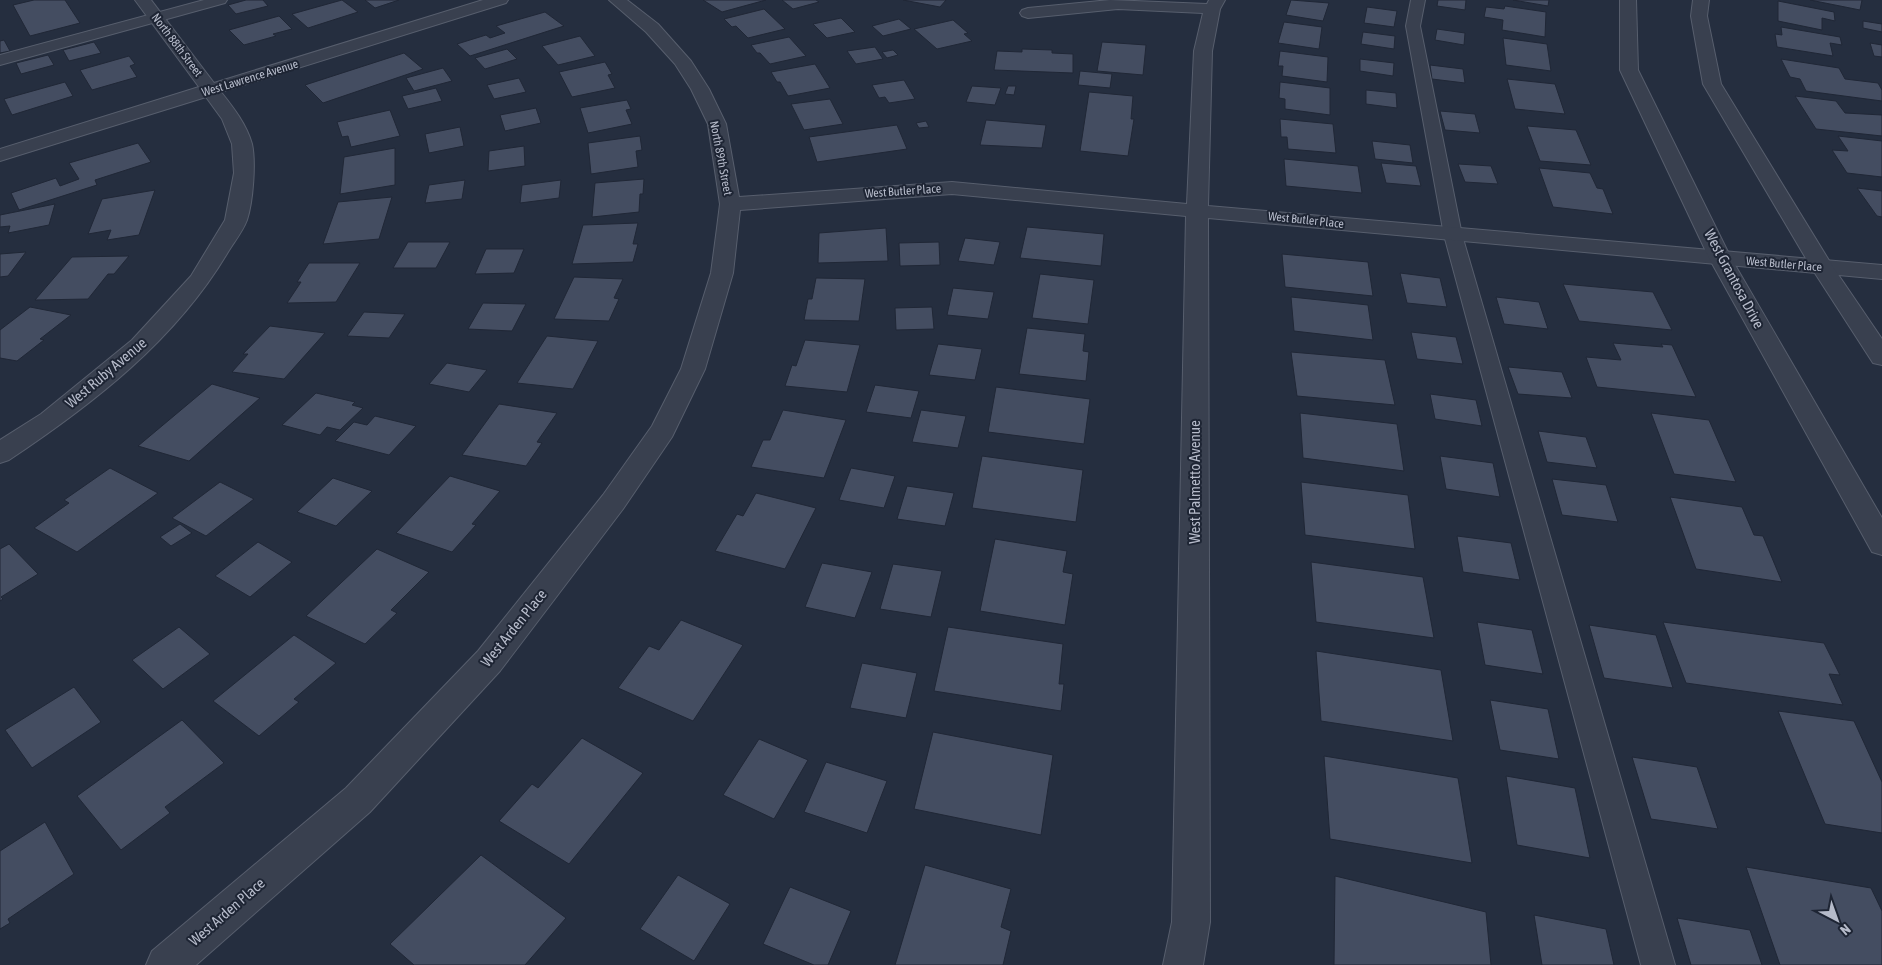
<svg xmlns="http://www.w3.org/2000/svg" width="1882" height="965" font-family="'Asap Condensed',sans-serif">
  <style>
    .building { fill: #444d61; stroke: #202736 }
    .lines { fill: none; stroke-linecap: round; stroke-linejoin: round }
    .service-casing { stroke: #575e6d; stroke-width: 2 }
    .minor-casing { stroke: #575e6d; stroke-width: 2 }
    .tertiary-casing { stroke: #575e6d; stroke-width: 2 }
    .service { fill: #39404f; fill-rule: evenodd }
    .minor { fill: #39404f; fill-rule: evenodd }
    .tertiary { fill: #39404f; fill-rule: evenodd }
    .labels { text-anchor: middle; stroke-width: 4; stroke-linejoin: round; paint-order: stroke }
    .far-street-label { font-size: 12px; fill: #b6bbca; stroke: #1e2534 }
    .street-label { font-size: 15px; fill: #b6bbca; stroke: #1e2534 }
  </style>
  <rect width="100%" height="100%" fill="#252e3f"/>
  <g class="building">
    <path d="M34 0H65L80 23 30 36 13 5Z"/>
    <path d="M246 0H263L268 6 236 14 228 5Z"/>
    <path d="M342 0 358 12 308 28 292 14Z"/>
    <path d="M365 0H399L375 8Z"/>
    <path d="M703 0H766L722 12Z"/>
    <path d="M782 0H816L819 2 793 9Z"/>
    <path d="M903 0H946L940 7Z"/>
    <path d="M1291 0 1329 3 1323 21 1286 15Z"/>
    <path d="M1438 0H1466L1465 10 1437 6Z"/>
    <path d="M1513 0H1549L1548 6Z"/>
    <path d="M1810 0H1862L1860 10Z"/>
    <path d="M1778 1 1834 12 1835 21 1822 18V30L1778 21Z"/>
    <path d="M1505 6 1546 12 1545 37 1502 30 1503 20 1484 17 1486 7 1504 9Z"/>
    <path d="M1367 7 1397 11 1394 27 1364 23Z"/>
    <path d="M764 9 785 29 748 38 736 26 732 27 724 19Z"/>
    <path d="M545 12 564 26 470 56 457 44 486 35 490 38 505 33 496 26Z"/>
    <path d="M279 16 292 29 273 34 276 36 244 45 229 30Z"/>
    <path d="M841 18 855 32 827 38 813 24Z"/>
    <path d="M899 19 911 29 883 36 872 26Z"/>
    <path d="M953 20 968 33 964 34 972 41 937 49 914 29Z"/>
    <path d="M1863 21 1882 24V32L1863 28Z"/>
    <path d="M1284 22 1322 27 1319 49 1278 43Z"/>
    <path d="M1781 27 1840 37 1842 45 1830 43 1833 56 1777 47 1775 34 1782 35Z"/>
    <path d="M1437 29 1465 33 1464 45 1435 40Z"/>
    <path d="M1363 32 1395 36 1394 49 1361 44Z"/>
    <path d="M580 36 595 56 558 65 542 46Z"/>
    <path d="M789 37 806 56 770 64 760 53H757L751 45Z"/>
    <path d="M1503 38 1547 44 1551 71 1506 65Z"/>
    <path d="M4 40 10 51 0 53V41Z"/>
    <path d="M94 42 101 53 69 61 63 50Z"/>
    <path d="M1102 42 1146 45 1143 75 1097 71Z"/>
    <path d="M1870 43 1882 45V57L1874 56Z"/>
    <path d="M875 47 883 59 856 64 847 51Z"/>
    <path d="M507 49 517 59 485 69 475 58Z"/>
    <path d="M1022 49 1052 50V53L1073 54V73L994 70 997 51 1022 52Z"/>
    <path d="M893 50 898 55 887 58 882 52Z"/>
    <path d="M1280 51 1328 57 1327 82 1282 76 1283 66H1278Z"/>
    <path d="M404 53 423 69 323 103 305 85Z"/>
    <path d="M48 55 54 65 21 74 16 63Z"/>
    <path d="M129 56 135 64 130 66 137 77 92 90 80 70Z"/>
    <path d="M1360 59 1394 63 1393 76 1360 71Z"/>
    <path d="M1781 59 1839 68 1845 79 1878 83 1882 90V101L1806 91 1800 79 1790 77Z"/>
    <path d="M605 62 612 74 608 75 615 88 572 97 559 72Z"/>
    <path d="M815 64 830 88 788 96 780 82H777L771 72Z"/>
    <path d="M1430 65 1463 69 1465 83 1432 79Z"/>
    <path d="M443 68 452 81 414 91 406 78Z"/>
    <path d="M1080 71 1112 74 1110 88 1078 85Z"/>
    <path d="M519 78 526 92 494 99 487 85Z"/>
    <path d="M1507 79 1555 84 1565 114 1515 109Z"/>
    <path d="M904 80 915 99 889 103 885 97 879 98 872 85Z"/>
    <path d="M65 82 73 96 12 115 4 99Z"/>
    <path d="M1280 82 1330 88V115L1285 109V99L1279 98Z"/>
    <path d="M972 86 1001 88 995 105 966 102Z"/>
    <path d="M1008 86H1016L1014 95 1005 94Z"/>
    <path d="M436 88 442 101 408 109 402 96Z"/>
    <path d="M1366 90 1396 93 1397 108 1366 104Z"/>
    <path d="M1089 92 1133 96 1131 119H1134L1128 156 1080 151Z"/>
    <path d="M1795 96 1836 101 1845 113 1882 115V136L1816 129Z"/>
    <path d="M830 99 843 124 804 130 791 104Z"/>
    <path d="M627 100 631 109 626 110 632 124 588 133 580 108Z"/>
    <path d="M536 108 541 123 505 131 500 115Z"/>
    <path d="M390 110 400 136 351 147 348 136 342 137 337 122Z"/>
    <path d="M1440 111 1475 114 1480 133 1445 130Z"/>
    <path d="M1280 119 1333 124 1336 153 1288 149 1287 137H1281Z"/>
    <path d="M986 120 1046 125 1042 148 980 145Z"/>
    <path d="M926 121 929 127 919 128 916 123Z"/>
    <path d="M897 125 907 149 817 162 809 137Z"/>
    <path d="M1527 126 1576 130 1591 165 1540 161Z"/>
    <path d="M460 127 464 146 429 153 425 134Z"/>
    <path d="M640 136 642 150 636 151 638 167 591 174 588 143Z"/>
    <path d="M1838 136 1882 141V177L1847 173 1832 150 1848 151Z"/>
    <path d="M1372 141 1410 145 1413 163 1375 159Z"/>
    <path d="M138 143 151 162 95 180 97 185 19 210 11 193 56 178 60 186 79 179 69 163Z"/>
    <path d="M524 146 525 166 488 171 489 151Z"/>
    <path d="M395 148V185L340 194 344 157Z"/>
    <path d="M1284 159 1358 166 1362 193 1286 186Z"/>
    <path d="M1381 163 1416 166 1421 186 1386 183Z"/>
    <path d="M1458 164 1491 166 1498 184 1465 182Z"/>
    <path d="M1539 168 1590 173 1597 188 1603 189 1613 214 1553 207Z"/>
    <path d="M644 179 643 194H640L639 212 592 217 595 183Z"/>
    <path d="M465 180 462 199 425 203 429 185Z"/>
    <path d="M561 180 559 198 520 203 522 185Z"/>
    <path d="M1857 188 1882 191V217L1877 216Z"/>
    <path d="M155 190 139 235 107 240 111 230 88 234 102 199Z"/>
    <path d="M392 197 379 239 323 244 338 202Z"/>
    <path d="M55 204 49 225 8 233 10 226 0 227V215Z"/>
    <path d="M638 223 633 244H638L633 262 572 264 583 225Z"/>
    <path d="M1027 227 1104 234 1101 266 1020 258Z"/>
    <path d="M886 228 888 261 818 263 819 233Z"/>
    <path d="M965 238 1000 242 994 265 958 261Z"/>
    <path d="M408 242H450L436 268H393Z"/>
    <path d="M939 242 940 265 900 266 899 243Z"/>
    <path d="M486 249H524L514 273 475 274Z"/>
    <path d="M26 252 8 276 0 277V254Z"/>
    <path d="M1282 254 1368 262 1373 296 1285 287Z"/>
    <path d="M129 256 114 274H108L88 299 35 300 72 257Z"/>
    <path d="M309 263H360L336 302 287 303 301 282H297Z"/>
    <path d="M1400 273 1440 278 1447 307 1407 303Z"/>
    <path d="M1040 274 1094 280 1088 324 1032 318Z"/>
    <path d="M574 277 623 279 614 298 619 299 609 321 554 319Z"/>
    <path d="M816 278 865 279 859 321 804 320 808 299H812Z"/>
    <path d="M1563 284 1653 292 1672 330 1579 321Z"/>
    <path d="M953 288 994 292 988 319 947 315Z"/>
    <path d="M1291 297 1368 305 1373 340 1294 331Z"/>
    <path d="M1496 297 1539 302 1548 329 1504 324Z"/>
    <path d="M483 303 526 304 512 331 468 329Z"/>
    <path d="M30 307 71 315 40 339 44 340 17 361 0 358V330Z"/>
    <path d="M932 307 934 329 896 330 895 308Z"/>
    <path d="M364 312 405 314 389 338 347 336Z"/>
    <path d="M270 326 325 333 284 379 232 372 248 354H243Z"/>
    <path d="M1027 328 1085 334 1083 351 1089 352 1086 381 1019 374Z"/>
    <path d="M1411 332 1456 337 1463 364 1417 359Z"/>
    <path d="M547 336 598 341 573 389 517 383Z"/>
    <path d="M805 340 860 345 847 392 785 386 792 365 796 366Z"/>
    <path d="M1613 343 1663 347 1661 344 1672 345 1696 397 1597 387 1586 357 1621 360Z"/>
    <path d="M938 344 982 349 975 380 929 375Z"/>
    <path d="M1291 352 1385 360 1395 405 1297 396Z"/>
    <path d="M447 363 487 370 469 392 429 384Z"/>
    <path d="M1508 367 1562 372 1572 398 1518 394Z"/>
    <path d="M212 384 260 398 189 461 138 446Z"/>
    <path d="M875 385 919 391 911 418 866 412Z"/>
    <path d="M996 387 1090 399 1084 444 988 432Z"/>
    <path d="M316 393 355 402 352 405 363 408 340 430 327 427 320 435 282 425Z"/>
    <path d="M1430 394 1476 400 1482 426 1435 419Z"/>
    <path d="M499 404 557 413 537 442 542 443 526 466 462 455Z"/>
    <path d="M783 410 846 420 824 478 751 467 763 440H770Z"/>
    <path d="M921 410 966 416 958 448 912 442Z"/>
    <path d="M1300 413 1397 424 1404 471 1303 458Z"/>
    <path d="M1651 413 1709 420 1736 482 1674 474Z"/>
    <path d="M375 416 416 426 389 455 335 441 354 422 367 425Z"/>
    <path d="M1538 431 1586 437 1597 468 1547 462Z"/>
    <path d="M982 456 1083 470 1076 522 972 508Z"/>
    <path d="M1440 456 1493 463 1500 497 1446 489Z"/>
    <path d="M110 468 158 493 77 552 34 528 69 503 64 500Z"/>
    <path d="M851 468 895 476 884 508 839 500Z"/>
    <path d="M450 476 500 491 472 524 476 525 452 552 396 533Z"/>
    <path d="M333 478 372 491 336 526 297 512Z"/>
    <path d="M1552 479 1606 485 1618 522 1562 515Z"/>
    <path d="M220 482 254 499 206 536 172 518Z"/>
    <path d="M1301 482 1408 495 1415 549 1305 535Z"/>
    <path d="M907 486 954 493 945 526 897 519Z"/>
    <path d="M756 493 816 508 785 569 715 551 737 514 743 516Z"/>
    <path d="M1670 497 1742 507 1754 535 1763 536 1782 582 1696 569Z"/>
    <path d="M180 524 192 533 171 546 160 537Z"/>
    <path d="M1457 536 1511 543 1520 580 1463 572Z"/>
    <path d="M995 539 1067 551 1063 572 1073 574 1065 625 980 611Z"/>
    <path d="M258 542 292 562 250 597 215 576Z"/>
    <path d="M9 544 38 574 1 597 3 599 0 601V549Z"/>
    <path d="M377 549 429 572 391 610 397 613 365 644 306 616Z"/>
    <path d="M1311 562 1423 577 1434 638 1316 622Z"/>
    <path d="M822 563 872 572 855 618 805 607Z"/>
    <path d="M893 564 942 571 931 617 880 609Z"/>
    <path d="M681 620 743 645 693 721 618 688 649 646 659 650Z"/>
    <path d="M1477 622 1532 630 1543 674 1485 665Z"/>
    <path d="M1663 622 1824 643 1840 675 1829 674 1843 705 1686 683Z"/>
    <path d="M1589 625 1656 635 1673 688 1604 678Z"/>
    <path d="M179 627 210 654 163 689 132 660Z"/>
    <path d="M948 627 1063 644 1059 684H1064L1061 711 934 691Z"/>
    <path d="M294 635 336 663 294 699 299 702 259 736 213 701Z"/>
    <path d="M1316 651 1441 670 1453 741 1321 721Z"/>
    <path d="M862 663 917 673 906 718 850 708Z"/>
    <path d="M74 687 101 722 32 768 5 730Z"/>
    <path d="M1490 700 1548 709 1559 759 1500 750Z"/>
    <path d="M1778 711 1854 721 1882 782V833L1825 824Z"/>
    <path d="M182 720 224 763 165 807 170 813 121 850 77 796Z"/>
    <path d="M933 732 1053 755 1041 835 914 809Z"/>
    <path d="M582 738 643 773 569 864 499 821 532 784 538 788Z"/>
    <path d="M759 739 808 760 774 819 723 795Z"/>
    <path d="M1324 756 1458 778 1472 863 1330 839Z"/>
    <path d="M1632 757 1697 767 1718 829 1651 819Z"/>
    <path d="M826 762 887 781 867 833 804 812Z"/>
    <path d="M1506 776 1575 788 1590 858 1517 845Z"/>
    <path d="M45 822 74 874 8 919 10 923 0 929V851Z"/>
    <path d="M481 855 566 918 525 965H414L390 944Z"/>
    <path d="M925 865 1011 889 1001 927 1011 931 1003 965H895Z"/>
    <path d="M1746 867 1871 888 1882 911V965H1780Z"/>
    <path d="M678 875 730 904 694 961 640 929Z"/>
    <path d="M1335 876 1486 912 1491 965H1334Z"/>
    <path d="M790 887 851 911 828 965H814L763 944Z"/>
    <path d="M1534 915 1606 929 1614 965H1542Z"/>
    <path d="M1677 918 1750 930 1762 965H1691Z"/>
  </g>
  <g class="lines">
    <g class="service-casing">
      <g id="service">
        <path d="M204 0H227L225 3 0 65V55Z"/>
        <path d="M1411 0H1425L1420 26 1462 235 1675 965H1641L1444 235 1406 26Z"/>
      </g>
    </g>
    <g class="minor-casing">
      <g id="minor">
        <path d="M135 0H151L214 83 483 0H508L506 3 221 92C233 107 247 125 252 144 256 162 253 202 247 220 243 231 234 242 228 252 176 340 93 404 9 460L0 463V440L41 414 132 340 191 276 225 220 234 173 232 144 222 119 206 97 0 161V149L199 87Z"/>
        <path d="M609 0H627L658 24 691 61 709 89 726 124 739 197 952 182 1187 204 1194 51 1203 13 1118 9 1028 18 1022 16 1020 13 1022 10 1028 8 1110 0 1207 4 1209 0H1225L1220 9 1212 51 1208 206 1882 265V279L1208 218 1210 922 1203 965H1163L1172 922 1186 216 952 194 740 210 733 273 705 369 672 437 623 509 500 671 370 812 196 965H146L152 951 346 788 478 651 603 495 652 426 681 369 711 273 717 228 720 204 708 124 691 89 675 64 646 32Z"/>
      </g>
    </g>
    <g class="tertiary-casing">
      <g id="tertiary">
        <path d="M1620 0H1636L1638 70 1731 258 1882 518V555L1872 552 1709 258 1620 70Z"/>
        <path d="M1693 0H1709L1707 16 1721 84 1833 267 1882 339V365L1873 363 1811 267 1703 84 1691 16Z"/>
      </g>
    </g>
    <use href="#service" class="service"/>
    <use href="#minor" class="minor"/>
    <use href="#tertiary" class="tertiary"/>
  </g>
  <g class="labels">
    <g class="far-street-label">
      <text transform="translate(177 45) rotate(53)" y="4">North 88th Street</text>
      <text transform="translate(250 78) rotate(-17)" y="4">West Lawrence Avenue</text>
      <text transform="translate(721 158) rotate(79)" y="4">North 89th Street</text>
      <text transform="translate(903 191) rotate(-4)" y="4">West Butler Place</text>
      <text transform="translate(1306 220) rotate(6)" y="4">West Butler Place</text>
      <text transform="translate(1784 264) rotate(5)" y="4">West Butler Place</text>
    </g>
    <g class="street-label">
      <text transform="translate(1734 279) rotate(62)" y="5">West Grantosa Drive</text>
      <text transform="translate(106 373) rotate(-40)" y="5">West Ruby Avenue</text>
      <text transform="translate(1195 482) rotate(-90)" y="5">West Palmetto Avenue</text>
      <text transform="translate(514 628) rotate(-51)" y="5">West Arden Place</text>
      <text transform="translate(227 912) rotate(-41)" y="5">West Arden Place</text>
    </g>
  </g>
  <g transform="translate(1837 920) rotate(139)" stroke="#1e2534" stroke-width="4" paint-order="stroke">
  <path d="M0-4L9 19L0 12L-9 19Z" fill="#b6bbca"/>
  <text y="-8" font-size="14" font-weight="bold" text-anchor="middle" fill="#b6bbca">N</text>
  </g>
</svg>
